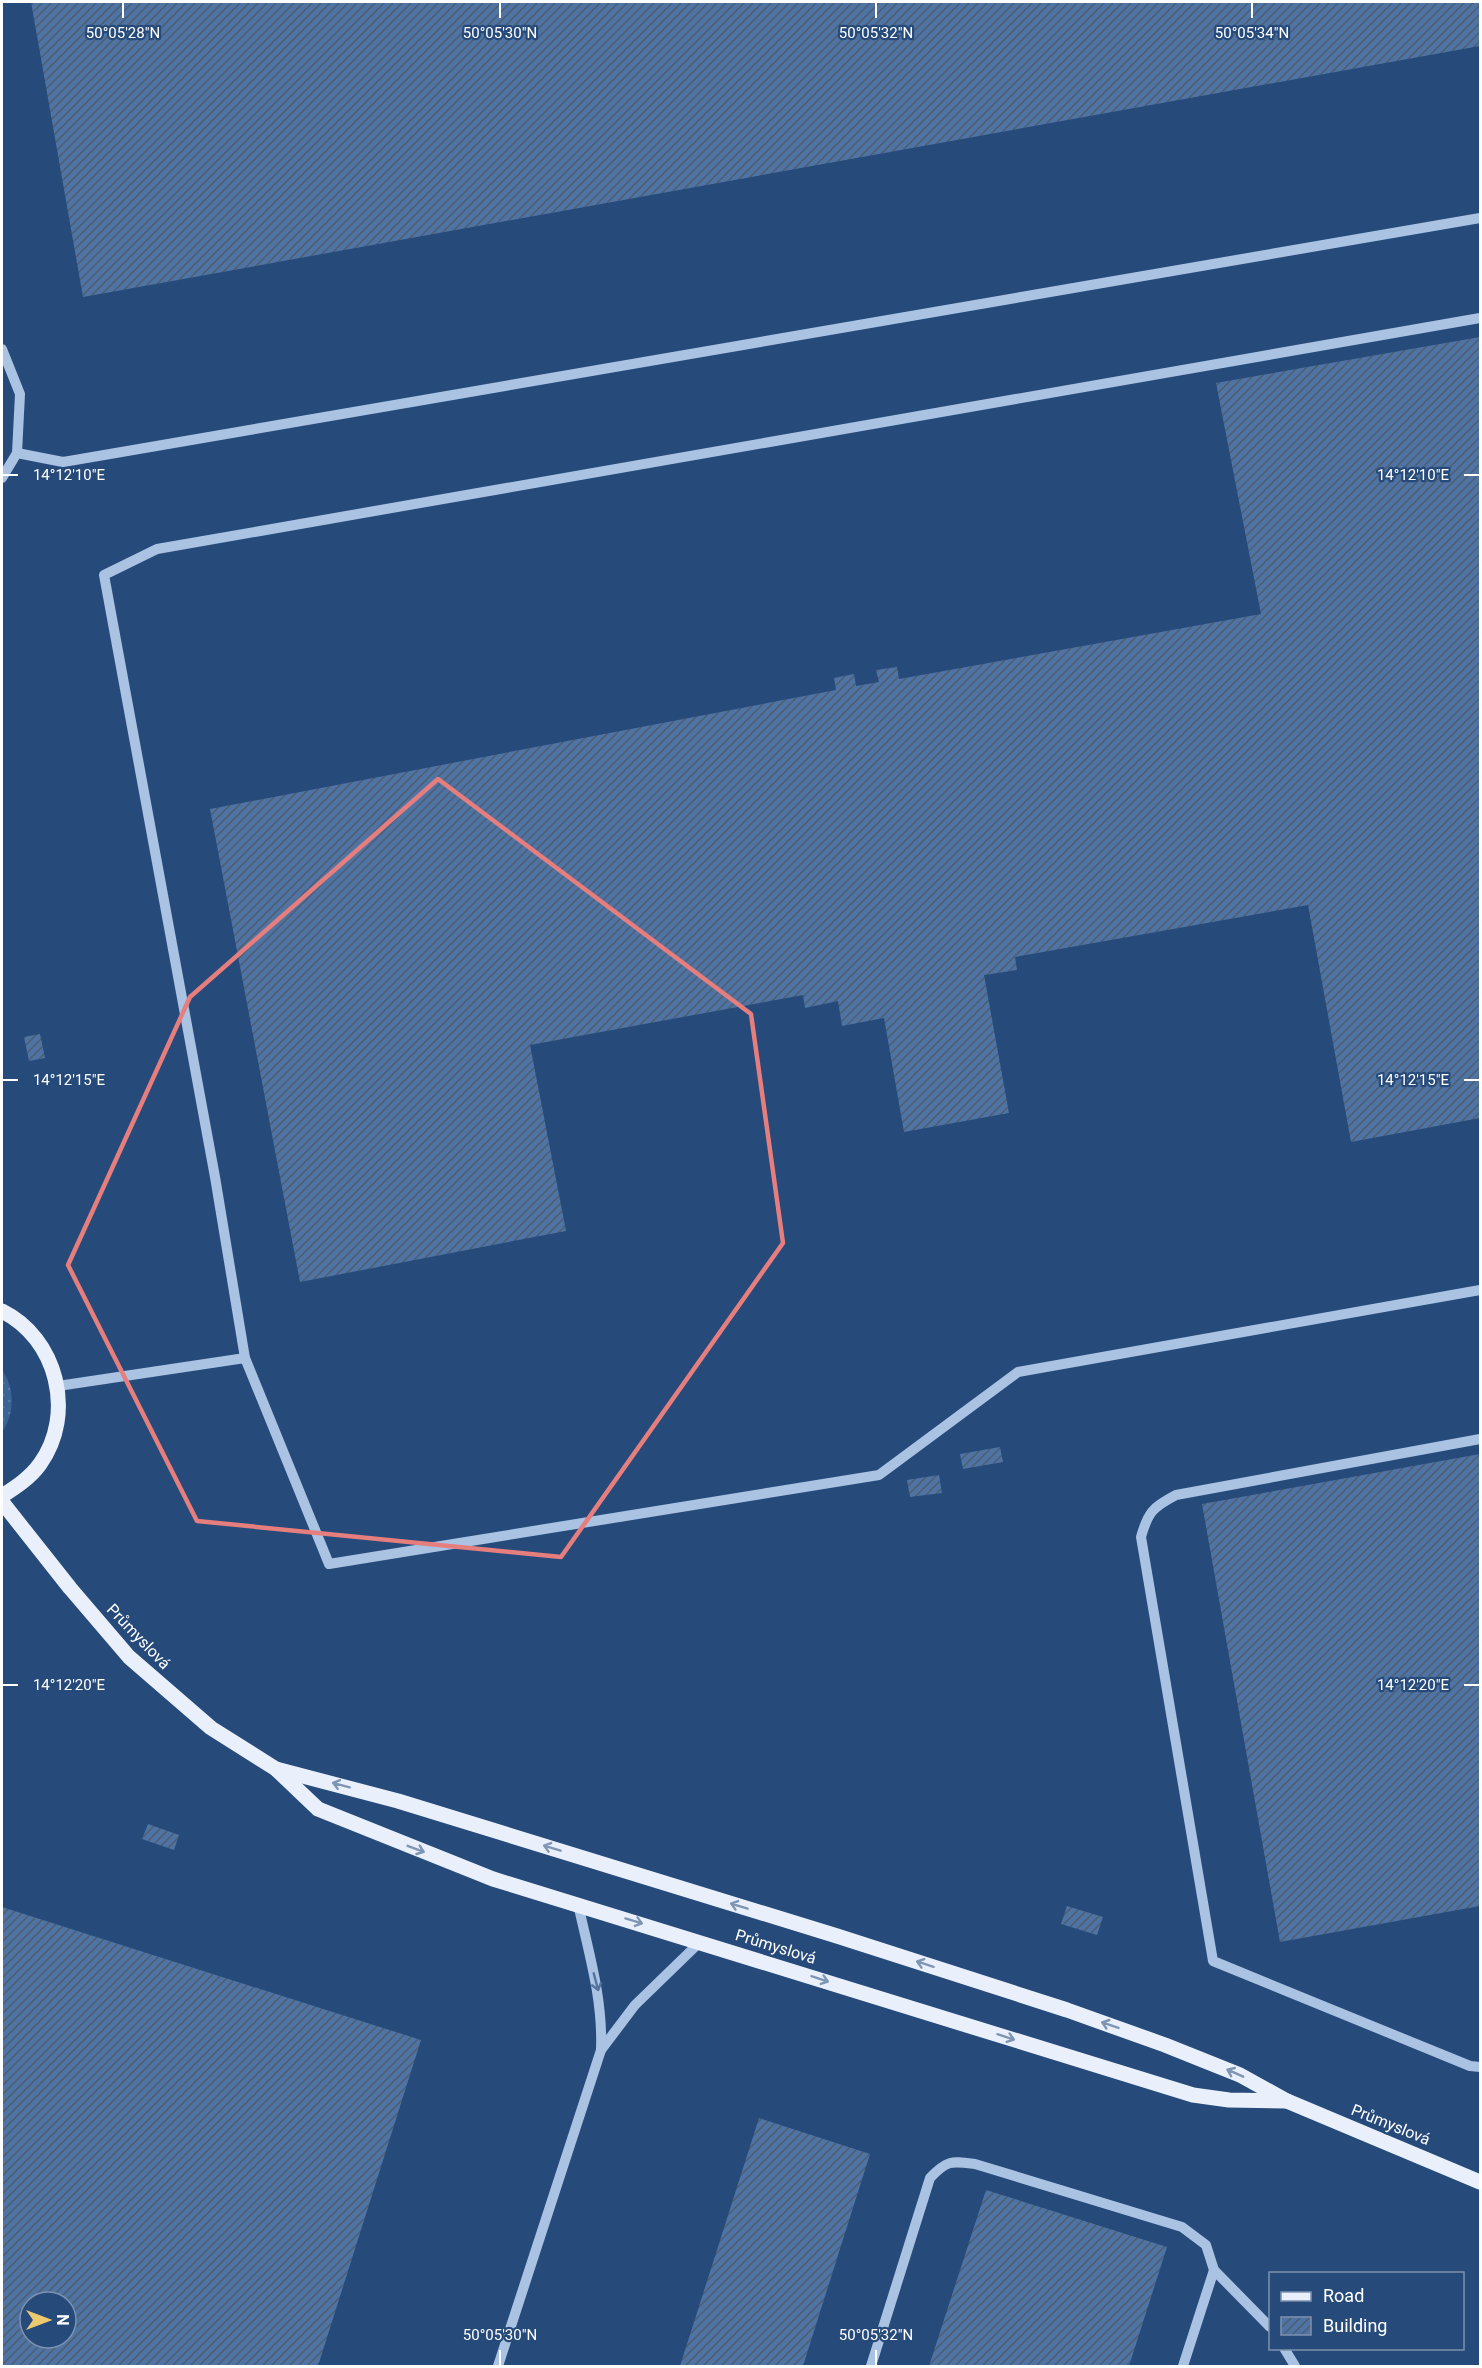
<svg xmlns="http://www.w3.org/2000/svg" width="1482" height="2368" font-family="Roboto,sans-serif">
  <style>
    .grass { fill: url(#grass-dots) }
    .building { fill: url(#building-hatch); fill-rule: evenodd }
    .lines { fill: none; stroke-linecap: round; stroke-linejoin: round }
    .minor { stroke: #aac3e3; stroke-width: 10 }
    .major { stroke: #e9f0fc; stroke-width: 15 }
    .oneway { stroke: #7e95b4 }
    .oneway2 { stroke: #54749f }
    .marked { fill: none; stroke: #e67e7e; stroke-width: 4.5; stroke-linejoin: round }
    .ticks { fill: none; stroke: #fff; stroke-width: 2 }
    .labels { text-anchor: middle; stroke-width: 4.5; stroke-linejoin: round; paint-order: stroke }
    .street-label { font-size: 16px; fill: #fff; stroke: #264a7a }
    .ticks-label { font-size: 15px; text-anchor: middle; fill: #fff; stroke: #264a7a; stroke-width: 4.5; stroke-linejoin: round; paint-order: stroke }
  </style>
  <defs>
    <pattern id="grass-dots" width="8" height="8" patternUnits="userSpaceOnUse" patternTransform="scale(1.5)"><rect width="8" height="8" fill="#3a6397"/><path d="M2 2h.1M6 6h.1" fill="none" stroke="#587aa7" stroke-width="1.8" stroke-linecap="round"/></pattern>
    <pattern id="building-hatch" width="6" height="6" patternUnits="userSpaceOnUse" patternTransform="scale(1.5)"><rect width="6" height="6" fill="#4f73a3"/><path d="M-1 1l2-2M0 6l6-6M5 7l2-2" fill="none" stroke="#4d5e73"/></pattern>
  </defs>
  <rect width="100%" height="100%" fill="#264a7a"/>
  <path class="grass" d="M2 1370C15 1388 15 1414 2 1432Z"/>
  <g class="building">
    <path d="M31 2H1480V46L83 297Z"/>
    <path d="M1480 337V1118L1351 1142 1308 905 1015 957 1017 970 984 975 1009 1113 904 1132 884 1018 842 1026 838 1001 805 1008 803 995 530 1045 566 1231 300 1282 210 809 836 690 834 678 854 674 856 686 879 682 876 670 897 667 899 679 1261 614 1216 383Z"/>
    <path d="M40 1034 45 1058 29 1061 24 1037Z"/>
    <path d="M1000 1447 1003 1462 963 1469 960 1454Z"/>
    <path d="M1480 1454V1906L1280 1942 1202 1504Z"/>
    <path d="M939 1475 942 1493 910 1497 907 1480Z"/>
    <path d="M148 1824 179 1835 174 1850 142 1839Z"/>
    <path d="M1067 1906 1103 1917 1097 1935 1061 1924Z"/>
    <path d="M2 1907 421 2040 318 2366H2ZM30 2302H66V2338H30Z"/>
    <path d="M759 2118 870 2154 803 2366H680Z"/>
    <path d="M986 2190 1167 2247 1129 2366H929Z"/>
  </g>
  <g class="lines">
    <g class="minor">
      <path d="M1480 318 157 549 104 575 215 1177 245 1358 329 1564 879 1475 1018 1372 1480 1290"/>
      <path d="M2 349 20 394 17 453 2 478"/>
      <path d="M17 453 63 462 75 460 1480 218"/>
      <path d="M58 1386 245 1358"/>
      <path d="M1480 1439 1176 1495C1153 1507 1148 1512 1141 1537L1213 1961 1470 2066 1480 2067"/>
      <path d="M601 2050 635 2005 700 1942"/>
      <path d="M1214 2270 1270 2327"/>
      <path d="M1284 2348 1295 2366"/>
      <path d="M498 2366 601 2050C603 1999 589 1954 578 1904"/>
      <path d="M871 2366 930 2178C947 2160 951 2161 975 2164L1182 2227 1206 2245 1214 2270 1183 2366"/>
    </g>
    <g class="major">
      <path d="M2 1311C57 1338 76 1414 40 1464 30 1478 16 1487 2 1496"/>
      <path d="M2 1502 70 1588 129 1657 211 1728 276 1769 318 1809 493 1879 1193 2095 1229 2100 1287 2101"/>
      <path d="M276 1769 398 1801 837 1936 1067 2010 1165 2045 1240 2075 1287 2101 1480 2182"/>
    </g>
  </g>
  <defs><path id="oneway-shaft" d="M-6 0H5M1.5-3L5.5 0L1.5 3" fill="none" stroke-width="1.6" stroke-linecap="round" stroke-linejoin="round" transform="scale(1.5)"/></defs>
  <g class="oneway">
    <use href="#oneway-shaft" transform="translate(341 1785) rotate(-165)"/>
    <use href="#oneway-shaft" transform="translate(552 1848) rotate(-163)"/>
    <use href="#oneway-shaft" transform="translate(416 1849) rotate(21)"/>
    <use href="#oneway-shaft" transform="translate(739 1906) rotate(-163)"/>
    <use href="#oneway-shaft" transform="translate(634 1921) rotate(17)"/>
    <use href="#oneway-shaft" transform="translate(925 1964) rotate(-162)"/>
    <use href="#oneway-shaft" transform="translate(820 1979) rotate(18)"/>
    <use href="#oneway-shaft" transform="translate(1110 2025) rotate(-161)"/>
    <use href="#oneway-shaft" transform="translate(1006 2037) rotate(18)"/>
    <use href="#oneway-shaft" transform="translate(1235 2073) rotate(-156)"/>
  </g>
  <use class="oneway2" href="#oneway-shaft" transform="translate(596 1982) rotate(75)"/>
  <path class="marked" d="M438 779 751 1014 783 1243 561 1557 197 1521 68 1265 190 997Z"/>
  <path class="ticks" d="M123 3V18M500 3V18M876 3V18M1252 3V18M3 475H18M1464 475H1479M3 1080H18M1464 1080H1479M3 1685H18M1464 1685H1479M500 2350V2365M876 2350V2365"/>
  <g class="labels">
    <g class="street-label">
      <text transform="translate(139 1636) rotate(46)" y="6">Průmyslová</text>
      <text transform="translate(776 1946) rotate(17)" y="6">Průmyslová</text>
      <text transform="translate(1391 2124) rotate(22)" y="6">Průmyslová</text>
    </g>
  </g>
  <g class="ticks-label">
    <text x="123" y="38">50°05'28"N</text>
    <text x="500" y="38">50°05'30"N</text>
    <text x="876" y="38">50°05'32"N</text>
    <text x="1252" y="38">50°05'34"N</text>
    <text x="1413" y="480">14°12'10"E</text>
    <text x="69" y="480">14°12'10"E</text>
    <text x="1413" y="1085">14°12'15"E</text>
    <text x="69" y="1085">14°12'15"E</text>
    <text x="69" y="1690">14°12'20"E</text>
    <text x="1413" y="1690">14°12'20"E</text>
    <text x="500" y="2340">50°05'30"N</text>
    <text x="876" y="2340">50°05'32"N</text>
  </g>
  <rect width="1482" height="2368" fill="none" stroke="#ffffff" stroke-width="6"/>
  <rect x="1269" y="2272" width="195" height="78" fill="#264a7a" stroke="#7d92af" stroke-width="1.5"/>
  <rect x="1281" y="2292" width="30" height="9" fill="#e9f0fc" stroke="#7d92af" stroke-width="1.5"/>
  <text x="1323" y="2302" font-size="18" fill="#ffffff">Road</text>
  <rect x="1281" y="2317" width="30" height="18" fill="url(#building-hatch)" stroke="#7d92af" stroke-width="1.5"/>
  <text x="1323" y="2332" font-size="18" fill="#ffffff">Building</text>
  <g transform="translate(48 2320) rotate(90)"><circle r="28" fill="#264a7a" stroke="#7d92af" stroke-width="1.5"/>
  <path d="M0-4.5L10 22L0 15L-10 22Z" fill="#ecc96f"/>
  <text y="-9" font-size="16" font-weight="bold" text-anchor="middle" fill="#ffffff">N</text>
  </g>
</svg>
